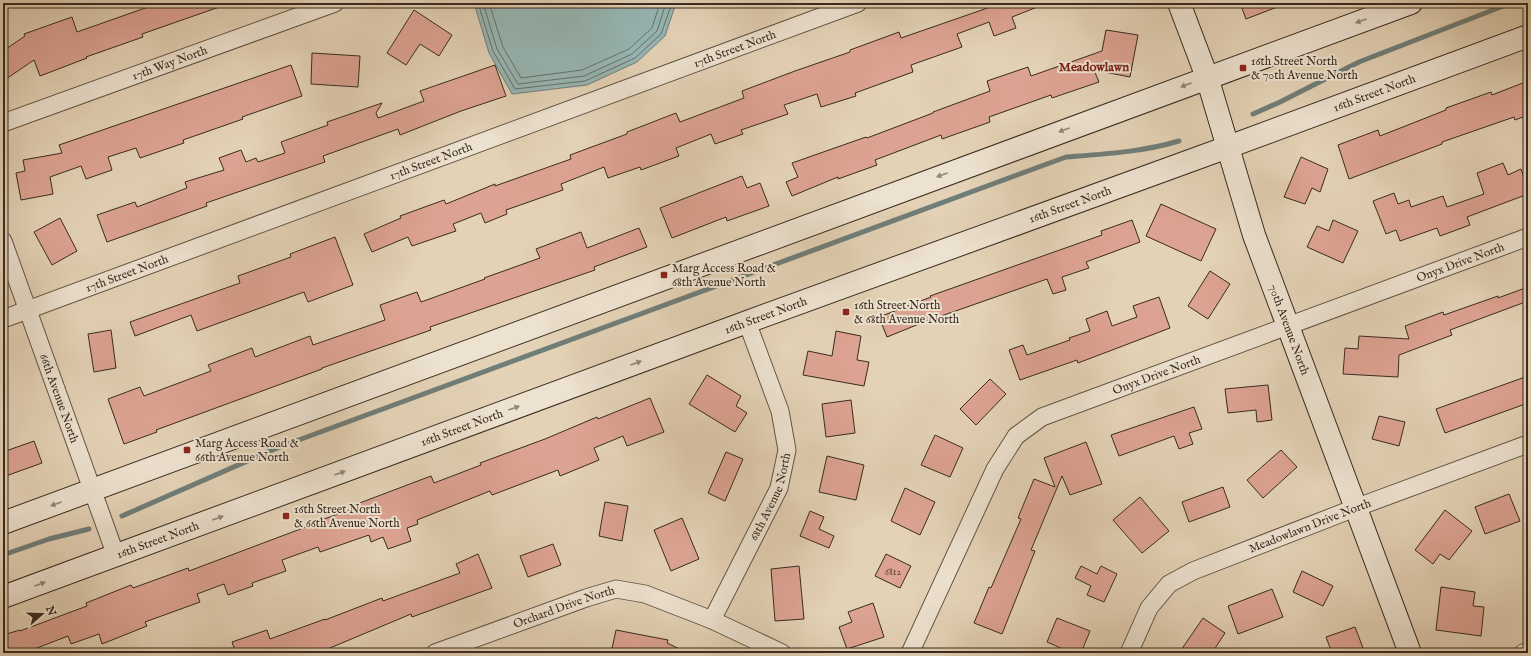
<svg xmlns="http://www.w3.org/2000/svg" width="1531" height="656" font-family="'IM FELL English',serif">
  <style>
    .water { fill: #96b6b4; stroke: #707e79 }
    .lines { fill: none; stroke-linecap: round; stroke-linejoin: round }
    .shore { stroke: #67706a; stroke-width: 1 }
    .stream { stroke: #707e79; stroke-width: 5 }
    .building { fill: #dda392; stroke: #382b20 }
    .street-casing { stroke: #635546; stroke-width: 19 }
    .secondary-casing { stroke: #382b20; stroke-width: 24 }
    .street { stroke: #ede2d0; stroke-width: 17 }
    .secondary { stroke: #ede2d0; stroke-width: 22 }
    .oneway { fill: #928678 }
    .poi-dot { fill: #8f2418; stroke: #ede2d0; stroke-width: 1.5 }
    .labels { text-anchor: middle; stroke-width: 4; stroke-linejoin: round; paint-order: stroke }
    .number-label { font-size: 10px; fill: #61493c }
    .street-label { font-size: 12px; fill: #382b20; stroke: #ede2d0 }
    .poi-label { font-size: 12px; fill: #382b20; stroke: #ede2d0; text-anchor: start }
    .neighbourhood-label { font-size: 13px; font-weight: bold; fill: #7a1f14; stroke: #ede2d0 }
  </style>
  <rect width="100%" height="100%" fill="#e4d2b6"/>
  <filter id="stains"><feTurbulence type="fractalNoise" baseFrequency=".005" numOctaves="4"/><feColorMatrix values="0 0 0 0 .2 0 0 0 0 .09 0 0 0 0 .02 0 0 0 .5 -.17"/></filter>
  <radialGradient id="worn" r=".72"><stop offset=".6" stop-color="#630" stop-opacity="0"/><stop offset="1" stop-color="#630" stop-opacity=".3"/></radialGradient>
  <path class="water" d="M474 3H676L665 36 637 62 587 85 512 94 489 53Z"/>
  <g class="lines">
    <g class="shore">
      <path d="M478 3 493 51 515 89 585 81 635 58 661 34 672 3"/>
      <path d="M483 3 497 49 518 84 584 76 632 54 657 31 666 3"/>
      <path d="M489 3 503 47 521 78 582 70 629 49 652 28 660 3"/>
    </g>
    <g class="stream">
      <path d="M1253 114 1280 102 1359 62 1511 3"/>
      <path d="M122 516 277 448 1066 157C1105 154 1142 152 1179 141"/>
      <path d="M3 555 49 539 89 529"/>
    </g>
  </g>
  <g class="building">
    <path d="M150 3H225V5L142 34 143 37 86 57 87 58 40 76 34 60 3 81V51L25 36 24 34 72 17 77 32 151 6Z"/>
    <path d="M1002 3H1045V4L1012 17 1016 28 994 36 989 22 957 34 962 47 911 65 913 72 855 93 856 96 821 107 817 94 784 105 788 114 741 130 743 134 715 144 711 134 676 148 679 156 641 170 640 167 608 178 604 167 561 184 563 190 506 210 507 214 485 223 481 213 453 224 456 231 412 246 408 237 372 252 364 234 401 218 400 216 444 200 446 204 495 184V186L571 159 570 155 627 134V132L676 113 680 122 744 98 742 91 795 71 850 52V50L899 32 901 38Z"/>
    <path d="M1240 3H1284L1285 4 1246 19Z"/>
    <path d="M414 10 452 35 439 56 420 44 406 65 387 53Z"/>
    <path d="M1106 30 1138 35 1130 77 1094 70 1099 82 1052 98 1051 95 989 117 990 122 942 139 941 135 875 160 877 165 838 179V177L792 196 786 182 798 177 792 163 866 137 867 138 933 113V112L990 91 987 81 1028 67 1031 76 1102 51Z"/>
    <path d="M312 53 360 56 358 87 311 84Z"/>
    <path d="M291 65 302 96 242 117 243 119 183 140 184 143 140 158 136 148 108 157 112 170 86 179 81 166 50 177 53 194 21 200 16 173 25 171 23 160 62 153 59 145Z"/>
    <path d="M495 65 506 96 461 111 400 135 398 129 323 156 325 162 206 203 207 206 107 242 97 215 135 202 137 207 187 188 185 182 224 170 219 158 241 150 246 162 256 158 258 162 285 153 281 142 328 125 327 122 382 103 376 113 378 118 424 101 420 91Z"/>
    <path d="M1528 81V115L1515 120 1514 117 1442 142V144L1349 179 1338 145 1378 130 1380 136 1446 110V108L1491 92 1492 95Z"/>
    <path d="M1301 157 1328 169 1320 192 1312 188 1305 204 1284 197Z"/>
    <path d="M1503 163 1508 175 1521 169 1528 188V194L1467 217 1470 225 1440 236 1437 228 1400 241 1396 230 1386 234 1373 201 1394 193 1398 204 1409 200 1411 207 1443 196 1447 207 1484 194 1477 173Z"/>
    <path d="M742 176 747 188 760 183 769 206 727 221 726 217 672 238 660 208Z"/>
    <path d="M1161 204 1216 229 1201 261 1146 236Z"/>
    <path d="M60 218 77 251 52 265 34 232Z"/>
    <path d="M1132 220 1140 242 1086 262 1089 268 1062 277 1066 290 1053 294 1047 279 924 322 887 337 879 317 931 297 930 296 1102 235 1101 231Z"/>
    <path d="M1333 220 1358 231 1343 263 1307 247 1317 226 1329 231Z"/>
    <path d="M639 228 647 247 594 267 595 270 430 327 431 330 322 368V369L156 430 157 432 124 444 108 399 140 387 144 396 211 371 208 365 252 348 255 357 310 336 313 345 385 320 380 305 417 292 421 302 485 279 484 278 540 258 536 249 581 232 587 248Z"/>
    <path d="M335 237 353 285 308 302 304 292 197 331 191 315 135 336 130 322 240 283 238 276 291 257 290 254Z"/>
    <path d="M1210 271 1230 284 1208 319 1188 306Z"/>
    <path d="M1528 287V301L1450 330 1452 335 1399 355 1398 377 1343 374 1345 348 1358 349 1359 336 1409 339 1405 326 1443 312 1444 315 1498 296V298Z"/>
    <path d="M1159 297 1170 328 1078 363 1077 360 1020 380 1009 350 1023 345 1027 355 1070 340 1069 338 1090 331 1086 319 1107 311 1112 326 1137 317 1133 306Z"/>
    <path d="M111 330 116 368 94 372 88 334Z"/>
    <path d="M836 331 861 336 857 360 869 362 864 386 803 375 808 351 832 356Z"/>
    <path d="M707 375 741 396 736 406 747 413 735 432 689 404Z"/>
    <path d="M1528 376V403L1445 433 1436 409Z"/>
    <path d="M990 379 1006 394 976 425 960 409Z"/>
    <path d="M1268 385 1272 420 1257 422 1256 410 1228 413 1225 389Z"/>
    <path d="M650 398 664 432 627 446 623 436 594 448 599 460 560 476 558 470 492 495 490 491 417 520 418 524 407 528 411 541 388 549 383 537 371 542 369 535 320 552 318 547 282 560 286 571 252 583 253 586 228 595 224 584 197 594 200 602 145 622 147 626 102 644 99 634 71 644 68 636 24 653H3V635L20 630V631L87 606 86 603 131 585 133 588 188 568 189 571 311 525 310 524 358 507 357 504 431 476 434 483 481 465 480 463 545 439 597 417 598 419Z"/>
    <path d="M851 400 855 433 826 437 822 404Z"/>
    <path d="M1194 407 1202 429 1189 433 1193 444 1179 449 1174 436 1119 456 1111 435Z"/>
    <path d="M1379 416 1405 422 1399 446 1372 439Z"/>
    <path d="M935 435 963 448 950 477 921 465Z"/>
    <path d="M34 441 42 463 3 477V452Z"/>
    <path d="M1086 442 1102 484 1070 495 1062 476 1031 550 1035 551 1002 634 974 623 989 587 991 588 1021 519 1018 518 1034 479 1055 487 1044 458Z"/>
    <path d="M1281 450 1297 467 1263 498 1247 480Z"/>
    <path d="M726 452 743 459 725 501 708 493Z"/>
    <path d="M827 456 864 465 856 500 819 492Z"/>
    <path d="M1223 487 1230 507 1189 522 1182 502Z"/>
    <path d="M905 488 935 502 920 535 891 521Z"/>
    <path d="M1509 494 1520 521 1485 534 1475 507Z"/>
    <path d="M1140 497 1169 531 1142 553 1113 520Z"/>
    <path d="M605 502 628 506 622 541 599 536Z"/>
    <path d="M1445 510 1472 531 1449 560 1440 554 1433 564 1415 550Z"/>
    <path d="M810 511 824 517 819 529 834 536 829 548 800 536Z"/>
    <path d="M682 518 699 559 671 571 654 530Z"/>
    <path d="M553 544 561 565 528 577 520 556Z"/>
    <path d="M478 554 492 588 412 617 411 614 318 653H236L232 642 267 630 270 639 325 619V620L382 598 383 601 460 573 456 564Z"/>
    <path d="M886 554 911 566 900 588 875 576Z"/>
    <path d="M799 566 804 619 775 621 771 569Z"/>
    <path d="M1081 566 1097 574 1101 566 1117 574 1104 602 1087 595 1091 586 1075 578Z"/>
    <path d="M1302 571 1333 586 1323 606 1293 592Z"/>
    <path d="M1441 587 1475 592 1473 606 1484 607 1481 636 1436 630Z"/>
    <path d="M1272 589 1283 617 1238 634 1228 606Z"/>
    <path d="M873 603 884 637 847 649 839 627 852 622 848 612Z"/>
    <path d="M1057 618 1090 631 1081 653H1072L1047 642Z"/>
    <path d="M1203 618 1225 633 1212 653H1179Z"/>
    <path d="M1355 627 1365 653H1332L1326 637Z"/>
    <path d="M616 630 668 640 667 643 688 653H611Z"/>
  </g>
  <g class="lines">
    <g class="street-casing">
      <g id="street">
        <path id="s1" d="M3 123 335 3"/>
        <path id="s2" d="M3 241 116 556"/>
        <path id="s3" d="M3 319 858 3"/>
        <path id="s4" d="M712 620 779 488 787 450 780 411 747 322"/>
        <path id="s5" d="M435 653 586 598 616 589 645 594 712 620 782 653"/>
        <path id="s6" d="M910 653 995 469 1016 436 1042 417 1528 237"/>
        <path id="s7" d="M1129 653 1149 608 1169 584 1193 571 1355 508 1528 444"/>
        <path d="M1523 653 1528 651"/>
      </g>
    </g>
    <g class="secondary-casing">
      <g id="secondary">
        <path id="s8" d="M1179 3 1207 77 1254 235 1410 653"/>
        <path d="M3 523 1411 3"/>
        <path id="s9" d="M3 597 747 322 1228 147 1528 36"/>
      </g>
    </g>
    <use href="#street" class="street"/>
    <use href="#secondary" class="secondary"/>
  </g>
  <defs><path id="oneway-solid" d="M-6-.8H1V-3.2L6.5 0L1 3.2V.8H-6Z"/></defs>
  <g class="oneway">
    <use href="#oneway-solid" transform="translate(1361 21) rotate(160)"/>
    <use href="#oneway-solid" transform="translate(1186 85) rotate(160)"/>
    <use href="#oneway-solid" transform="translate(1064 130) rotate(160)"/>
    <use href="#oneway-solid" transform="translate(942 175) rotate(160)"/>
    <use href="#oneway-solid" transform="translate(636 363) rotate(-20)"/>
    <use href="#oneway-solid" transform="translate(514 408) rotate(-20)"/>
    <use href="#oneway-solid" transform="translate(340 473) rotate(-20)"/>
    <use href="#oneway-solid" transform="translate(56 504) rotate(160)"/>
    <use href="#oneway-solid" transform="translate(218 518) rotate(-20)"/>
    <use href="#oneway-solid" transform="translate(40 584) rotate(-20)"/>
  </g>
  <g class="poi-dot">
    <rect x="1239" y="64" width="8" height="8" rx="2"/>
    <rect x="660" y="271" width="8" height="8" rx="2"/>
    <rect x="842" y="308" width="8" height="8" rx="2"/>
    <rect x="183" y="446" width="8" height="8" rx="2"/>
    <rect x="282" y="512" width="8" height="8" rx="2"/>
  </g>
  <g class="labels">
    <g class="number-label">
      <text x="893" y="575">6812</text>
    </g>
    <g class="street-label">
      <text dy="4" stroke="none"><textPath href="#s3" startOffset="780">17th Street North</textPath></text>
      <text dy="4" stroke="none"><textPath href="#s1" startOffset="177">17th Way North</textPath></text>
      <text dy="4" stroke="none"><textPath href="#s9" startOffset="1461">16th Street North</textPath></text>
      <text dy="4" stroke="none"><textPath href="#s3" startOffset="456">17th Street North</textPath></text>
      <text dy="4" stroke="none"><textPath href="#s9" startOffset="1137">16th Street North</textPath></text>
      <text dy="4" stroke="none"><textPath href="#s6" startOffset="720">Onyx Drive North</textPath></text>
      <text dy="4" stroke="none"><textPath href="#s3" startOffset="132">17th Street North</textPath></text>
      <text dy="4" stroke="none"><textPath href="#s9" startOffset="813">16th Street North</textPath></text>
      <text dy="4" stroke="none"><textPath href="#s8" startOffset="345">70th Avenue North</textPath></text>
      <text dy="4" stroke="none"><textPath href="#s6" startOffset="396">Onyx Drive North</textPath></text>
      <text dy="4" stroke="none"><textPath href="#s2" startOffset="167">66th Avenue North</textPath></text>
      <text dy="4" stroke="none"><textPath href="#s9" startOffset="489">16th Street North</textPath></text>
      <text dy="4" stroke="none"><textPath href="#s4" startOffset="137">68th Avenue North</textPath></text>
      <text dy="4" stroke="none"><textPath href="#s7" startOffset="233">Meadowlawn Drive North</textPath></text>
      <text dy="4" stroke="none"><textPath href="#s9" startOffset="165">16th Street North</textPath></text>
      <text dy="4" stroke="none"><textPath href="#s5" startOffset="137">Orchard Drive North</textPath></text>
    </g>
    <g class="poi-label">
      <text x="1251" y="65">16th Street North<tspan x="1251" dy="14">&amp; 70th Avenue North</tspan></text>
      <text x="672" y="272">Marg Access Road &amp;<tspan x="672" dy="14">68th Avenue North</tspan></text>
      <text x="854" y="309">16th Street North<tspan x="854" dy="14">&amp; 68th Avenue North</tspan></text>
      <text x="195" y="447">Marg Access Road &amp;<tspan x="195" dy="14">66th Avenue North</tspan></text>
      <text x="294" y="513">16th Street North<tspan x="294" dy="14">&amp; 66th Avenue North</tspan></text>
    </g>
    <g class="neighbourhood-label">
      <text x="1094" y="71">Meadowlawn</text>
    </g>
  </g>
  <rect width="1531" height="656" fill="none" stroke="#e4d2b6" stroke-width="16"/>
  <rect x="4" y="4" width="1523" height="648" fill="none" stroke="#382b20" stroke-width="2"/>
  <rect x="8" y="8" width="1515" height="640" fill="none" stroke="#382b20"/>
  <g transform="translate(42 614) rotate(70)" stroke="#ede2d0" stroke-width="3" paint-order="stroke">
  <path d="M0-3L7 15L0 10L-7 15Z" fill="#382b20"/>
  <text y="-6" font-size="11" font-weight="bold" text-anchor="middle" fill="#382b20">N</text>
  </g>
  <rect width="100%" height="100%" filter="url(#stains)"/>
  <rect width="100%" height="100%" fill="url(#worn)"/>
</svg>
